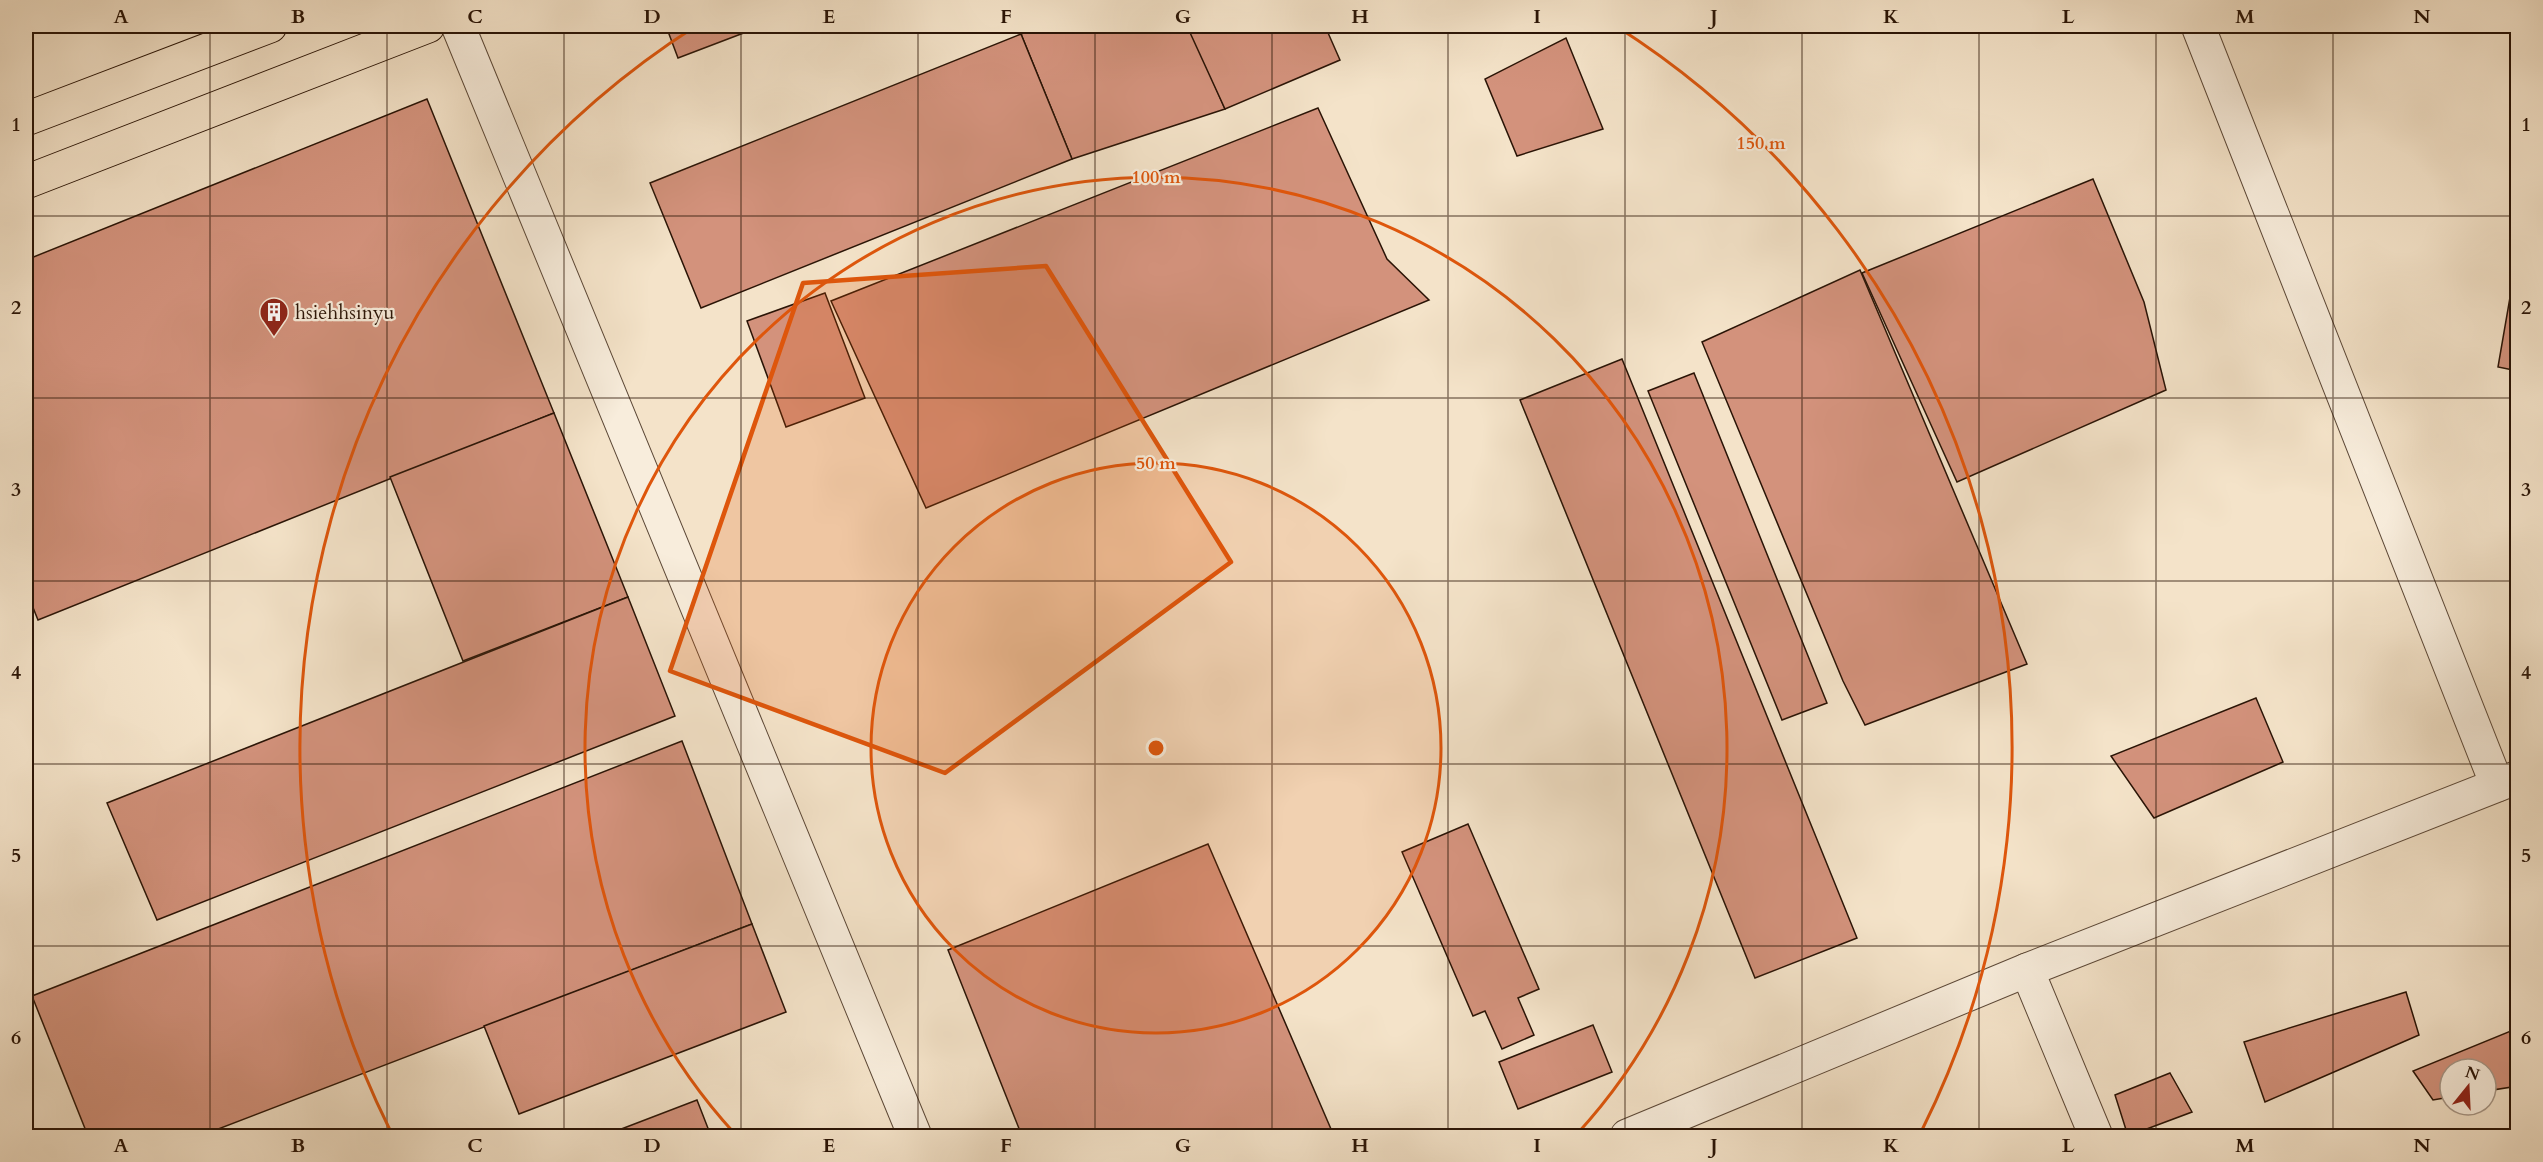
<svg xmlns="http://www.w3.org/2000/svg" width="2543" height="1162" font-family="Cardo,serif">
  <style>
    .building { fill: #d3927c; stroke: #2a1406; stroke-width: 1.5 }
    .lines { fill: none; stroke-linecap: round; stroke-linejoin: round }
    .minor-casing { stroke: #5c4837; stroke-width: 35 }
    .primary-casing { stroke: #2a1406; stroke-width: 35 }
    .minor { stroke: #f8eddc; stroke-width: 33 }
    .primary { stroke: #f4e3c9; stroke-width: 33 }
    .marked { fill: #de560c; fill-opacity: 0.2; stroke: #de560c; stroke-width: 4.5; stroke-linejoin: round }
    .grid { fill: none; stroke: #2a1406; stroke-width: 1.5; stroke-opacity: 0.55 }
    .ring { fill: none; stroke: #de560c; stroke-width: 3 }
    .labels { text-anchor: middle; stroke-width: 4.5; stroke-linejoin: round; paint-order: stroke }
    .poi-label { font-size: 20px; fill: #2a1406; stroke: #f8eddc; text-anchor: start }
    .centre { fill: #de560c; stroke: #f8eddc; stroke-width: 3 }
    .ring-label { font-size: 18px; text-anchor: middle; font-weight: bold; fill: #de560c; stroke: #f8eddc; stroke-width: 4.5; stroke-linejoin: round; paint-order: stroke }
    .neatline { fill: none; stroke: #2a1406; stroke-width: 2 }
    .grid-label { font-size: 20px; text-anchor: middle; font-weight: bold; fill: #2a1406 }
  </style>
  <rect width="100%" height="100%" fill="#f4e3c9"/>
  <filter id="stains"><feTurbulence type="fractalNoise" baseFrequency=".00333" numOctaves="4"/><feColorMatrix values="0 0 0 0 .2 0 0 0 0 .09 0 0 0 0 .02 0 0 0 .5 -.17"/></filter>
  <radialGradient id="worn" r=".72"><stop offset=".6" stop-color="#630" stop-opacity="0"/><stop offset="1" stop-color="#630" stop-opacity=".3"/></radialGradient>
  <g class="building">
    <path d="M666 26H762L678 58Z"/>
    <path d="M1043 26H1189L1225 109 1072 159 1021 34Z"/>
    <path d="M1187 26H1325L1340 60 1225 109Z"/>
    <path d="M1021 34 1072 159 701 308 650 183Z"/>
    <path d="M1566 38 1603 129 1517 156 1485 79Z"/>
    <path d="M427 99 554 413 38 620 26 590V260Z"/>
    <path d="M1318 108 1387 259 1429 300 926 508 831 301Z"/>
    <path d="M2093 179 2144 302 2166 390 1957 482 1862 273Z"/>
    <path d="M2518 251V371L2498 367Z"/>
    <path d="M1860 270 2027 664 1865 725 1843 681 1702 342Z"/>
    <path d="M825 293 865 398 786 427 747 321Z"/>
    <path d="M1622 359 1857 938 1755 978 1520 400Z"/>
    <path d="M1694 373 1827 703 1782 720 1648 391Z"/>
    <path d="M554 413 628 597 463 661 390 477Z"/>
    <path d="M628 597 675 716 157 920 107 803Z"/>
    <path d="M2256 698 2283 762 2154 818 2111 756Z"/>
    <path d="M682 741 752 924 200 1136H88L32 996Z"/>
    <path d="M1468 824 1539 989 1518 998 1534 1035 1502 1049 1485 1011 1473 1016 1402 852Z"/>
    <path d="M1208 844 1334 1136H1022L948 950Z"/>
    <path d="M752 924 786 1012 519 1114 484 1026Z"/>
    <path d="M2406 992 2419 1035 2265 1102 2244 1042Z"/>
    <path d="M1593 1025 1612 1072 1518 1109 1499 1062Z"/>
    <path d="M2518 1028V1086L2486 1091V1069H2450V1097L2433 1100 2413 1071Z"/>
    <path d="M2170 1073 2192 1112 2128 1136 2115 1095Z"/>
    <path d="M697 1100 711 1136H603Z"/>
  </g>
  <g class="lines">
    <g class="minor-casing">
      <g id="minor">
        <path d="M458 26 915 1136"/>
        <path d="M2198 26 2497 785"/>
        <path d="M2027 970 2096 1136"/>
        <path d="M1627 1136 2027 970 2518 777"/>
      </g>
    </g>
    <g class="primary-casing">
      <g id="primary">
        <path d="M26 119 270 26"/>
        <path d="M26 182 428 26"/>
      </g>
    </g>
    <use href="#minor" class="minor"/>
    <use href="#primary" class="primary"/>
  </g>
  <path class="marked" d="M1046 266 1231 562 945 773 670 671 803 283Z"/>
  <path class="grid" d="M210 26V1136M387 26V1136M564 26V1136M741 26V1136M918 26V1136M1095 26V1136M1272 26V1136M1448 26V1136M1625 26V1136M1802 26V1136M1979 26V1136M2156 26V1136M2333 26V1136M26 216H2518M26 398H2518M26 581H2518M26 764H2518M26 946H2518"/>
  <circle cx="1156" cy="748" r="285" fill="#de560c" fill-opacity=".12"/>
  <g class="ring">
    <circle cx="1156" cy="748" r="285"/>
    <path d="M735 1134A571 571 0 1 1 1577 1134"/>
    <path d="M390 1130A856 856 0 0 1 696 26M1616 26A856 856 0 0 1 1922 1130"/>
  </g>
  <defs>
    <g id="building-pin" transform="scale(1.5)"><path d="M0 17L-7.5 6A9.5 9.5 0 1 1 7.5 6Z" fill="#8f2418" stroke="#f8eddc"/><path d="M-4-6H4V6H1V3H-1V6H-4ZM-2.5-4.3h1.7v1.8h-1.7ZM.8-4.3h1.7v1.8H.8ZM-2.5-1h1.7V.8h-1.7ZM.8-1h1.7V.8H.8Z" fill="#fff"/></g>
  </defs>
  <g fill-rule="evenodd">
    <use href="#building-pin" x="274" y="312"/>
  </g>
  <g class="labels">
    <g class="poi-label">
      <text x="295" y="319">hsiehhsinyu</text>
    </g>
  </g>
  <circle cx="1156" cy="748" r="9" class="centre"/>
  <g class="ring-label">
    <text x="1761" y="149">150 m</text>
    <text x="1156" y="183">100 m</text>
    <text x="1156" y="469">50 m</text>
  </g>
  <rect width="2543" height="1162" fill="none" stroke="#f4e3c9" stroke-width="66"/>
  <g transform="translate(2468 1087) rotate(18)"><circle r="28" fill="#f8eddc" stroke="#a69686" stroke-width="1.5"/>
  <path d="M0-4.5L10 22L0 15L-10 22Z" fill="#8f2418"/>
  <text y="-9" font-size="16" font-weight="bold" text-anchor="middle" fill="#2a1406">N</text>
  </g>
  <rect x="33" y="33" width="2477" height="1096" class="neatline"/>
  <g class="grid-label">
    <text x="121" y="23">A</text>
    <text x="298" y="23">B</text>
    <text x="475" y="23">C</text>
    <text x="652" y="23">D</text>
    <text x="829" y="23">E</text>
    <text x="1006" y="23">F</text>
    <text x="1183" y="23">G</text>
    <text x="1360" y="23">H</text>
    <text x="1537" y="23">I</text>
    <text x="1714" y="23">J</text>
    <text x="1891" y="23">K</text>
    <text x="2068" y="23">L</text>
    <text x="2245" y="23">M</text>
    <text x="2422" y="23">N</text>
    <text x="16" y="131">1</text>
    <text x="2526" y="131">1</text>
    <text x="16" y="314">2</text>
    <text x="2526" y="314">2</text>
    <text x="16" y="496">3</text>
    <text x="2526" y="496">3</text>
    <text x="16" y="679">4</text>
    <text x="2526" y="679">4</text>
    <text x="16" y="862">5</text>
    <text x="2526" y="862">5</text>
    <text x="16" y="1044">6</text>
    <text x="2526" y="1044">6</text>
    <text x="121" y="1152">A</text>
    <text x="298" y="1152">B</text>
    <text x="475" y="1152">C</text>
    <text x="652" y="1152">D</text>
    <text x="829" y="1152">E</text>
    <text x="1006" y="1152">F</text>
    <text x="1183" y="1152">G</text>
    <text x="1360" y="1152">H</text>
    <text x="1537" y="1152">I</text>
    <text x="1714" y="1152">J</text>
    <text x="1891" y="1152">K</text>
    <text x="2068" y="1152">L</text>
    <text x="2245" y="1152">M</text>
    <text x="2422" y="1152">N</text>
  </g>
  <rect width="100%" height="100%" filter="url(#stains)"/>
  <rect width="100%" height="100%" fill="url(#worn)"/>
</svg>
